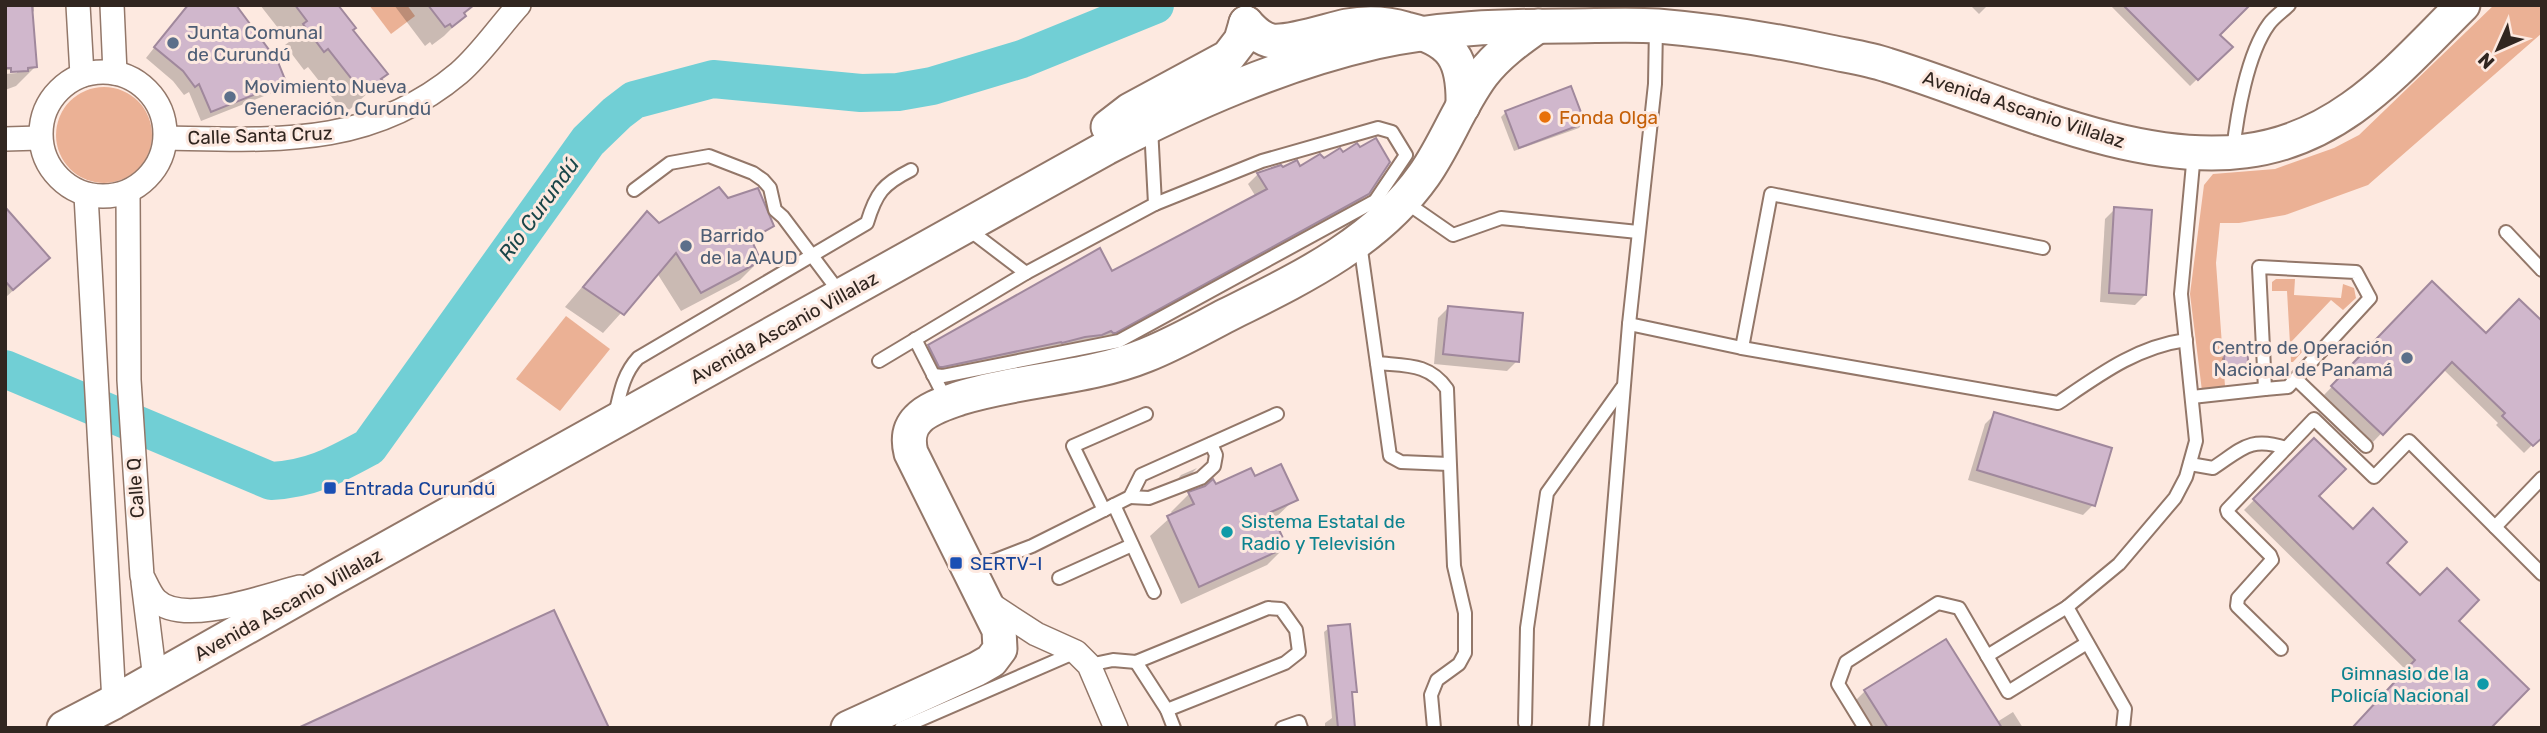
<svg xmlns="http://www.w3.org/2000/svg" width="2547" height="733" font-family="Rubik,sans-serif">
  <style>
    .green { fill: #ebb195 }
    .shadow { fill: #0003 }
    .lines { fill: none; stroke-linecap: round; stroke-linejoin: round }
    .river { stroke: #71cfd5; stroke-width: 38 }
    .building { fill: #d0b7cc; stroke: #a0889c; stroke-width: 2 }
    .lane-casing { stroke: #937769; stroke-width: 16 }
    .street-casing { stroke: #937769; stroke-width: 26 }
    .secondary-casing { stroke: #937769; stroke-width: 37 }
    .lane { stroke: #fff; stroke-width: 12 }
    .street { stroke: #fff; stroke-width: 23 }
    .secondary { stroke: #fff; stroke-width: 33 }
    .service-dot { fill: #5c6f8a; stroke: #fde9e0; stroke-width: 2.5 }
    .food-dot { fill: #e8710a; stroke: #fde9e0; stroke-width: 2.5 }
    .transit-dot { fill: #1a4fb4; stroke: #fde9e0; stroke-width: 2.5 }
    .culture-dot { fill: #0f9aa8; stroke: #fde9e0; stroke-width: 2.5 }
    .labels { text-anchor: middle; stroke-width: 6; stroke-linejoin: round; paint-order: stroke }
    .service-label { font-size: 19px; fill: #4e5e75; stroke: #fde9e0; text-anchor: start }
    .street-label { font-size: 19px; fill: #312620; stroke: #fde9e0 }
    .food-label { font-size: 19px; fill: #c56008; stroke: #fde9e0; text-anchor: start }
    .transit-label { font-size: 19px; fill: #164399; stroke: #fde9e0; text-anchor: start }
    .culture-label { font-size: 19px; fill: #0d838f; stroke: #fde9e0; text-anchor: start }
    .water-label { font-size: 21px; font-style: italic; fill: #1a4649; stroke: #fde9e0 }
  </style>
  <rect width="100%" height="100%" fill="#fde9e0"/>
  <g class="green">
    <path d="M369 5H407L415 16 391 34Z"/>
    <path d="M2494 5H2542V33L2368 185 2285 215 2239 223H2220L2216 263 2225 386 2202 391 2190 294 2204 185 2213 174 2275 169 2334 148 2359 135Z"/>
    <circle cx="104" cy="135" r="48"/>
    <path d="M2276 279H2295L2294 295 2341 298 2343 284 2354 288 2356 298 2343 310 2331 300 2292 341 2303 351 2293 362H2291L2287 291H2272V282Z"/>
    <path d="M566 316 610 349 560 411 516 379Z"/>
  </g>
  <g class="shadow">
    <path d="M5 5H34V11L31 14 35 67 16 86 5 90V74L17 73V70H5Z"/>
    <path d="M188 5 284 82 274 92 201 121 189 92 184 95 173 81 146 58Z"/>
    <path d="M260 5H335L381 81 349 110 346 107 342 110 308 67 304 70 285 45 289 42Z"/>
    <path d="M394 5H466L462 14 464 16 444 36 432 45 430 42 425 46Z"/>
    <path d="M1970 5H1988L1979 14Z"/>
    <path d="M2110 5H2247L2218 35 2230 47 2190 86Z"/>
    <path d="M1506 112 1583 123 1579 128 1514 151 1501 117Z"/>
    <path d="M1342 154 1368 193 1357 204 1104 342 929 376 919 356 929 346 1111 274 1256 197 1248 184 1258 174 1265 171 1299 168Z"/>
    <path d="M728 200 772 225 752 245 759 261 740 280 681 311 657 273 603 333 565 307 628 233 647 213 659 225Z"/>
    <path d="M5 209 48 258 5 298Z"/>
    <path d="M2115 209 2145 295 2135 305 2100 302 2105 219Z"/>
    <path d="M2432 283 2542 435 2524 453 2496 425 2498 423 2443 369 2373 442 2324 395Z"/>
    <path d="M1448 308 1517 361 1507 371 1434 364 1438 318Z"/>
    <path d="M2232 349 2242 350 2246 359 2244 366 2232 375 2226 374 2221 368 2222 358Z"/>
    <path d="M1995 414 2093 505 2083 515 1968 480 1985 424Z"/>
    <path d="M2314 440 2317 496 2420 598 2456 621 2407 671 2244 510Z"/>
    <path d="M1197 468 1190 475 1177 480 1181 475Z"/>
    <path d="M1254 479 1295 499 1273 520 1285 547 1267 565 1181 604 1150 536 1173 515 1171 512 1189 494Z"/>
    <path d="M1329 628 1355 691 1351 695 1353 728H1325V723L1332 718 1324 632Z"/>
    <path d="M1865 691 1997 722 2013 712 2023 728H1872L1855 701Z"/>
  </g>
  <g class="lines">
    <path class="river" d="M5 369 271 481C311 479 334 466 369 447L588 141 617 113 634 100 713 79 861 93 898 92 932 86 1022 59 1155 5"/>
  </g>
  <g class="building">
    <path d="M5 5H32L37 67 28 68V71L11 72V68H5Z"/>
    <path d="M188 5H236L278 62 286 82 211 112 199 84 195 87 183 71 154 47Z"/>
    <path d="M295 5H338L356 28 353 30 388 74 381 79 383 81 370 92 367 88 362 92 328 49 324 52 303 24 307 21Z"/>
    <path d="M428 5H474L464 13 466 16 452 27 450 24 445 27Z"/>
    <path d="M2123 5H2250L2220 35 2233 47 2198 80Z"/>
    <path d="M1571 86 1585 123 1519 148 1505 111Z"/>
    <path d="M1376 138 1390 162 1369 194 1116 333H1113L1111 331 1102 335 1085 337 1062 343 1061 342 943 367H939L928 345 1100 248 1112 271 1267 189 1257 173 1281 165 1283 167 1297 160 1300 166 1320 154 1324 158 1340 148 1343 152 1357 143 1360 147Z"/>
    <path d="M719 187 728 198 758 188 774 226 751 239 761 261 701 293 676 253 624 315 583 287 647 211 659 223Z"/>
    <path d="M5 207 50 258 13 290 5 281Z"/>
    <path d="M2114 207 2152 210 2146 295 2109 293Z"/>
    <path d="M2432 281 2486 333 2519 299 2542 321V438L2533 446 2502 416 2505 413 2452 362 2383 435 2331 386Z"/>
    <path d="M1448 306 1523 313 1519 362 1443 354Z"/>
    <circle cx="2236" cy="359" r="12"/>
    <path d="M1994 412 2112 448 2095 506 1977 470Z"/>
    <path d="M2314 438 2346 469 2319 496 2353 529 2373 508 2407 542 2387 563 2420 595 2447 568 2479 600 2459 621 2529 689 2491 728H2352L2415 660 2253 499Z"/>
    <path d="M1281 464 1298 500 1271 512 1287 547 1199 587 1167 516 1194 504 1188 492 1205 486 1213 479 1216 484 1251 468 1255 476Z"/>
    <path d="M554 610 609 728H298Z"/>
    <path d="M1350 624 1357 692H1352L1355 728H1338L1328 626Z"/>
    <path d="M1946 639 2002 728H1888L1864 690Z"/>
  </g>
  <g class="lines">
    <g class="lane-casing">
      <g id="lane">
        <path d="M2233 151C2237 115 2247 54 2269 24 2274 17 2283 11 2289 5"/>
        <path d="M634 190 670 163 709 156 753 173 763 180 770 188 775 210 783 217 840 293"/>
        <path d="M1404 201 1453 235 1501 218 1638 232"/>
        <path d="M968 229 1026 273 1155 204 1151 127"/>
        <path d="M2506 232 2542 270"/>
        <path d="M1360 243 1390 456 1401 462 1449 464"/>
        <path d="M2259 267 2356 272 2370 298 2288 387 2265 389Z"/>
        <path d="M1629 324 1742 348 2058 403C2099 375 2136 347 2186 340"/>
        <path d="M915 339 947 402"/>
        <path d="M1742 348 1771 194 2043 248"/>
        <path d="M879 361 1026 273"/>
        <path d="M1377 363C1406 366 1429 363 1447 389L1454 566 1465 613V653L1459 664 1437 680 1431 695 1434 728"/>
        <path d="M933 375 943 376 1119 341 1375 201 1406 155 1392 132 1378 128 1262 161 1155 204"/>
        <path d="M2296 379 2366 446"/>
        <path d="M2192 397 2265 389"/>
        <path d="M615 415C620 394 623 374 638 358L867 223C876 193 883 184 911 170"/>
        <path d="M2190 464 2213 468C2242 449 2250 436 2286 448"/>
        <path d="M1130 497 1149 498 1201 478 1214 466 1216 455 1211 444"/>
        <path d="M1114 505 1154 592"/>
        <path d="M1104 510 1073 446 1146 414"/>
        <path d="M2495 527 2542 478"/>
        <path d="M970 570 1032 546 1130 497 1141 475 1277 414"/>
        <path d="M1059 578 1132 545"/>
        <path d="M2067 607 2125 709 2123 728"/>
        <path d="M2281 649 2237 606 2238 598 2272 560 2270 555 2228 513 2227 510 2314 419 2374 477 2409 441 2542 574"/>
        <path d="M1987 656 2067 607 2119 564 2175 498 2186 477 2196 441 2181 294 2194 153"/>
        <path d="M1136 662 1167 710 1174 728"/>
        <path d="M1089 665 1113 660 1136 662 1268 608 1281 609 1296 630 1299 652 1285 663 1167 710"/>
        <path d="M1525 723 1527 628 1547 493 1622 388"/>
        <path d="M901 728 1076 652"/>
        <path d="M1282 728 1299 722 1301 728"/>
        <path d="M1596 728 1629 324 1655 84 1656 26"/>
        <path d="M1865 728 1838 684 1846 662 1938 603 1959 608 2008 692 2087 643"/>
      </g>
    </g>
    <g class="street-casing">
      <g id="street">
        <path d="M78 5 82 75"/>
        <path d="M112 5 115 73"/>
        <circle cx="103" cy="134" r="62"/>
        <path d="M166 138C274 140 370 148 459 73 481 54 499 27 519 5"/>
        <path d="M5 139 40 138"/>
        <path d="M128 192 129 380 142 576C146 583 150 594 156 600 183 627 267 595 300 587"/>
        <path d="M86 195 114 702"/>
        <path d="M143 582 155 679"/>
        <path d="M987 602 1036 634 1076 652 1089 665 1116 728"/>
      </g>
    </g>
    <g class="secondary-casing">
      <g id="secondary">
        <path d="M1246 23C1253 31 1261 39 1272 41 1290 43 1328 30 1347 26 1368 22 1386 23 1406 29 1453 40 1464 59 1463 106"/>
        <path d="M1108 127 1130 110 1228 57 1241 40 1246 23"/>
        <path d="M64 728 114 702 330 580 1106 148C1192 103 1281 64 1376 42 1438 28 1500 26 1564 26 1595 26 1627 24 1658 26 1716 31 1774 40 1830 52 1849 56 1869 59 1887 65 1995 98 2131 166 2245 151 2342 139 2398 69 2463 5"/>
        <path d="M848 728 977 669 991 661 1000 649 999 630 911 453C908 441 908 429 918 419 928 408 946 403 960 398 1021 379 1087 379 1146 355 1174 344 1200 329 1227 315 1299 279 1376 243 1424 175 1446 144 1459 106 1482 75 1497 55 1518 40 1538 26"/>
      </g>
    </g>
    <use href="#lane" class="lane"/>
    <use href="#street" class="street"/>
    <use href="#secondary" class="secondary"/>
  </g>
  <g class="service-dot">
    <circle cx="173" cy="43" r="7"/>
    <circle cx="230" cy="97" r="7"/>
    <circle cx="686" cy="246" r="7"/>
    <circle cx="2407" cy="358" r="7"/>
  </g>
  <circle class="food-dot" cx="1545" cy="117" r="7"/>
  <g class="transit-dot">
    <rect x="323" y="481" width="14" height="14" rx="3.5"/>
    <rect x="949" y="556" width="14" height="14" rx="3.5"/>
  </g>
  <g class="culture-dot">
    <circle cx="1227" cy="532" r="7"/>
    <circle cx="2483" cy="684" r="7"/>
  </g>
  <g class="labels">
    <g class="service-label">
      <text x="187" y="39">Junta Comunal<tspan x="187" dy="22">de Curundú</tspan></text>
      <text x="244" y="93">Movimiento Nueva<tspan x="244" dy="22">Generación, Curundú</tspan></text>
      <text x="700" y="242">Barrido<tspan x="700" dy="22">de la AAUD</tspan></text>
      <text x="2393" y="354" text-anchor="end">Centro de Operación<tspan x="2393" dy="22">Nacional de Panamá</tspan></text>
    </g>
    <g class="street-label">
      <text transform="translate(2024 109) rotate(18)" y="7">Avenida Ascanio Villalaz</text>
      <text transform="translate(260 135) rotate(-2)" y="7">Calle Santa Cruz</text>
      <text transform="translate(784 327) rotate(-29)" y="7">Avenida Ascanio Villalaz</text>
      <text transform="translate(135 488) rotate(-94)" y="7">Calle Q</text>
      <text transform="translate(288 604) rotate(-29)" y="7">Avenida Ascanio Villalaz</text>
    </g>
    <g class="food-label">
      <text x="1559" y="124">Fonda Olga</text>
    </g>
    <g class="transit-label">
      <text x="344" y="495">Entrada Curundú</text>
      <text x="970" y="570">SERTV-I</text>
    </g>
    <g class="culture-label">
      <text x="1241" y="528">Sistema Estatal de<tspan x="1241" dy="22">Radio y Televisión</tspan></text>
      <text x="2469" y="680" text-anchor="end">Gimnasio de la<tspan x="2469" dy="22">Policía Nacional</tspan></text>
    </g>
    <g class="water-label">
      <text transform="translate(539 209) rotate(-54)" y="7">Río Curundú</text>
    </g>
  </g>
  <rect width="2547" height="733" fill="none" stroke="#312620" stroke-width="14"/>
  <g transform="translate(2498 49) rotate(225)" stroke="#fde9e0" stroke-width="5" paint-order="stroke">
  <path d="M0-5L12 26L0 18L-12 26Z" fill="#312620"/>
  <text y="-10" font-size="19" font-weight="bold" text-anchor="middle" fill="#312620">N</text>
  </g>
</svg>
